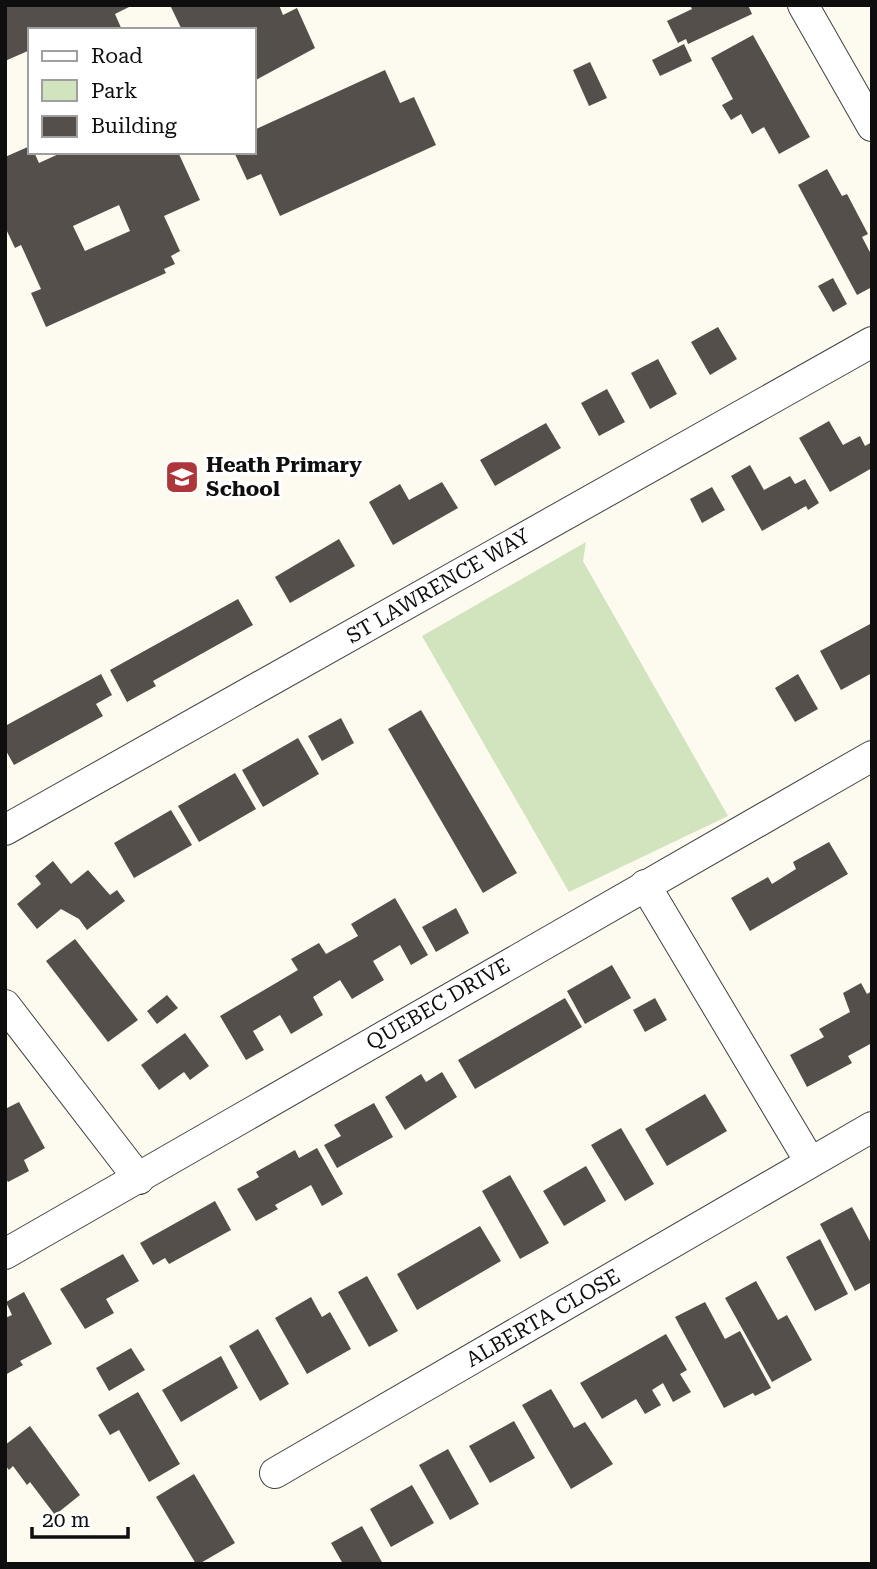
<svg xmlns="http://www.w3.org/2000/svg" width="877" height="1569" font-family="'Roboto Serif',serif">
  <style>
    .green { fill: #d1e4bd }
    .building { fill: #554f4b; fill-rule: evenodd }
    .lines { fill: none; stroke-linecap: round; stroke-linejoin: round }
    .minor-casing { stroke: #414141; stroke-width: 32 }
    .minor { stroke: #fff; stroke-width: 30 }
    .labels { text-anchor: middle; stroke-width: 7; stroke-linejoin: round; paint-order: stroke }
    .poi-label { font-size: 21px; font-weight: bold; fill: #0e0e0e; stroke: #fff; text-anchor: start }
    .street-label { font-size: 21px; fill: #0e0e0e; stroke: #fff }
  </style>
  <rect width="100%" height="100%" fill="#fdfbf0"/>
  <path class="green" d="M586 542 583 561 728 816 569 892 422 636Z"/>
  <g class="building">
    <path d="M5 5H133L115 14 122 30H30V50L5 61Z"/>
    <path d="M170 5H279L283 15 297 8 315 48 254 81V30H182Z"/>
    <path d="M690 5H748L752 14 688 44 686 39 678 43 667 21 692 9Z"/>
    <path d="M753 35 810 137 779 154 764 127 752 134 741 114 731 120 722 105 733 99 711 58Z"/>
    <path d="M684 44 692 61 660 76 652 60Z"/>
    <path d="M590 62 607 98 589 106 573 70Z"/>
    <path d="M385 70 400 103 414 97 436 145 280 216 261 174 247 180 234 152H254V130Z"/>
    <path d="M30 146V152H34L39 163 63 152H178L200 200 164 216 180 251 171 256 175 264 164 269 166 273 46 327 31 293 41 289 21 245 15 248 5 227V157ZM119 205 130 231 85 251 73 226Z"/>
    <path d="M827 169 842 196 847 194 868 234 862 237 872 256V287L857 295 798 185Z"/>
    <path d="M833 278 847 304 833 312 818 286Z"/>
    <path d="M718 327 737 359 710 375 691 342Z"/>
    <path d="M658 359 677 394 650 409 631 373Z"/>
    <path d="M607 389 625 422 599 436 581 403Z"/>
    <path d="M829 421 843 445 860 436 865 446 872 442V468L830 492 799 438Z"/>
    <path d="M546 423 561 448 495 486 480 460Z"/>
    <path d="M750 465 764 490 790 476 795 484 805 479 819 503 808 510 806 506 762 531 731 476Z"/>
    <path d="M442 482 458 508 393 545 369 502 400 484 409 500Z"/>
    <path d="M712 487 725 510 702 523 690 499Z"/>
    <path d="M339 539 355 566 290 603 275 577Z"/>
    <path d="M238 599 253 625 153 681 156 686 127 702 110 670Z"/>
    <path d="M872 623V673L841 690 820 651Z"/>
    <path d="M101 674 112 695 96 704 103 716 14 765 5 749V726Z"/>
    <path d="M798 674 818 709 795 722 775 688Z"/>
    <path d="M421 710 517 873 483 893 388 729Z"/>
    <path d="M341 718 354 743 322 761 308 736Z"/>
    <path d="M298 738 319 774 263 807 242 770Z"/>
    <path d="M235 773 256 809 199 842 178 806Z"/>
    <path d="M171 810 192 845 134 878 114 843Z"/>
    <path d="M829 842 848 874 750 931 731 898 768 877 772 884 796 869 793 862Z"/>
    <path d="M53 861 71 884 88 870 110 895 117 890 125 901 87 930 79 919 61 909 37 929 17 904 41 884 35 876Z"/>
    <path d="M395 898 428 955 411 965 400 945 373 961 384 980 352 999 340 980 313 997 323 1015 291 1034 280 1015 253 1031 264 1050 246 1060 220 1016 298 970 291 959 319 943 326 954 358 936 351 924Z"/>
    <path d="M456 908 469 933 436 952 422 927Z"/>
    <path d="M75 939 138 1020 108 1042 46 961Z"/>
    <path d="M612 965 631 998 585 1024 567 991Z"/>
    <path d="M861 983 867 994 872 991V1043L848 1056 852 1063 807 1087 790 1055 824 1037 819 1029 850 1012 843 993Z"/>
    <path d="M167 995 178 1008 157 1024 147 1011Z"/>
    <path d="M565 998 582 1027 475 1089 458 1060Z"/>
    <path d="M655 998 667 1020 645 1032 633 1010Z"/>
    <path d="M185 1033 209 1066 190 1080 184 1072 159 1090 141 1065Z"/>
    <path d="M442 1072 457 1097 405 1130 385 1097 421 1074 426 1082Z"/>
    <path d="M705 1094 727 1131 667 1166 645 1129Z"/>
    <path d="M19 1102 45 1148 24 1160 29 1171 8 1182 5 1177V1109Z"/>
    <path d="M374 1103 393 1137 337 1168 324 1145 341 1136 334 1125Z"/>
    <path d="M621 1128 654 1184 625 1201 591 1145Z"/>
    <path d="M317 1148 343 1194 322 1206 311 1185 275 1205 278 1209 256 1221 237 1189 259 1177 256 1172 295 1150 299 1158Z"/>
    <path d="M586 1166 606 1201 564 1226 543 1191Z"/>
    <path d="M510 1175 549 1243 520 1259 482 1191Z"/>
    <path d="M215 1201 231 1230 169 1264 165 1258 153 1265 140 1243Z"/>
    <path d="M852 1207 872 1245V1282L855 1291 820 1224Z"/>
    <path d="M480 1226 501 1261 417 1310 397 1274Z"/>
    <path d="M820 1239 848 1294 815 1311 786 1257Z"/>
    <path d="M123 1254 139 1281 106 1299 114 1313 85 1329 60 1289Z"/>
    <path d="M367 1276 398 1331 369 1347 338 1292Z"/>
    <path d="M756 1281 778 1320 787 1315 812 1360 772 1382 725 1298Z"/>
    <path d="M24 1292 52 1344 20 1361 23 1365 5 1375V1318L12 1315 6 1302Z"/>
    <path d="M311 1297 322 1317 330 1312 351 1349 307 1374 275 1318Z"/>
    <path d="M705 1302 725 1339 740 1331 771 1388 755 1396 753 1393 724 1408 675 1317Z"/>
    <path d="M258 1329 289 1384 260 1401 229 1346Z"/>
    <path d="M666 1334 687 1370 680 1374 691 1392 673 1402 663 1383 652 1390 661 1405 645 1414 636 1399 602 1419 580 1383Z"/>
    <path d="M131 1348 145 1370 109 1391 96 1368Z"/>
    <path d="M221 1356 238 1388 181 1422 162 1390Z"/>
    <path d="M551 1389 574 1428 585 1422 613 1464 571 1489 522 1405Z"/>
    <path d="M138 1392 180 1464 149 1482 119 1430 110 1435 98 1415Z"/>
    <path d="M514 1421 535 1458 490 1483 469 1446Z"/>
    <path d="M30 1426 80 1495 55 1515 30 1482 27 1485 13 1466 9 1470 5 1465V1445Z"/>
    <path d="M448 1449 479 1504 450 1520 419 1465Z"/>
    <path d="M194 1474 235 1543 199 1564H196L156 1497Z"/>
    <path d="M412 1485 434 1523 391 1547 370 1509Z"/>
    <path d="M362 1526 383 1564H343L331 1543Z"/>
  </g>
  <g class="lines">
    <g class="minor-casing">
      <g id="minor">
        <path d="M803 5 872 126"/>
        <path d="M5 830 872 342"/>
        <path d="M645 885 809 1160"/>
        <path d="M5 1005 139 1179"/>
        <path d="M5 1254 872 756"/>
        <path d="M275 1473 872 1127"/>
      </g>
    </g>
    <use href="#minor" class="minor"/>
  </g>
  <defs>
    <g id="school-square" transform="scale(1.75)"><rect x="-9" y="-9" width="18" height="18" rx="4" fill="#ae353a" stroke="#fff"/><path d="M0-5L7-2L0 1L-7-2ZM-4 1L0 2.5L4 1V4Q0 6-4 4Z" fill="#fff"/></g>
  </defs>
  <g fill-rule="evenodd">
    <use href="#school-square" x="182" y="477"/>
  </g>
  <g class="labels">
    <g class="poi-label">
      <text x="206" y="472">Heath Primary<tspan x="206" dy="24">School</tspan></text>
    </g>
    <g class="street-label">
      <text transform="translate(438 586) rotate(-30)" y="7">ST LAWRENCE WAY</text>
      <text transform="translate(438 1004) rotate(-30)" y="7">QUEBEC DRIVE</text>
      <text transform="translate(543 1318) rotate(-30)" y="7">ALBERTA CLOSE</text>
    </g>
  </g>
  <rect width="877" height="1569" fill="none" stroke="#0e0e0e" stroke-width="14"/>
  <rect x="28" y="28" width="228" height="126" fill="#ffffff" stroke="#9f9f9f" stroke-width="2"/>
  <rect x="42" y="51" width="35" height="10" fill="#ffffff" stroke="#9f9f9f" stroke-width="2"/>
  <text x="91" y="63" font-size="21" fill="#0e0e0e">Road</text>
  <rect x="42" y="80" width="35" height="21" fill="#d1e4bd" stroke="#9f9f9f" stroke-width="2"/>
  <text x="91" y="98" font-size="21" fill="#0e0e0e">Park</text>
  <rect x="42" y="116" width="35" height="21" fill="#554f4b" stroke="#9f9f9f" stroke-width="2"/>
  <text x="91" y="133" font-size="21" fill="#0e0e0e">Building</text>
  <path d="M32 1527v10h96v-10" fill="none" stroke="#0e0e0e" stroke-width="3.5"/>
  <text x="42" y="1527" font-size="21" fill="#0e0e0e" stroke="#ffffff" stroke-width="5" paint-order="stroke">20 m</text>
</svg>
